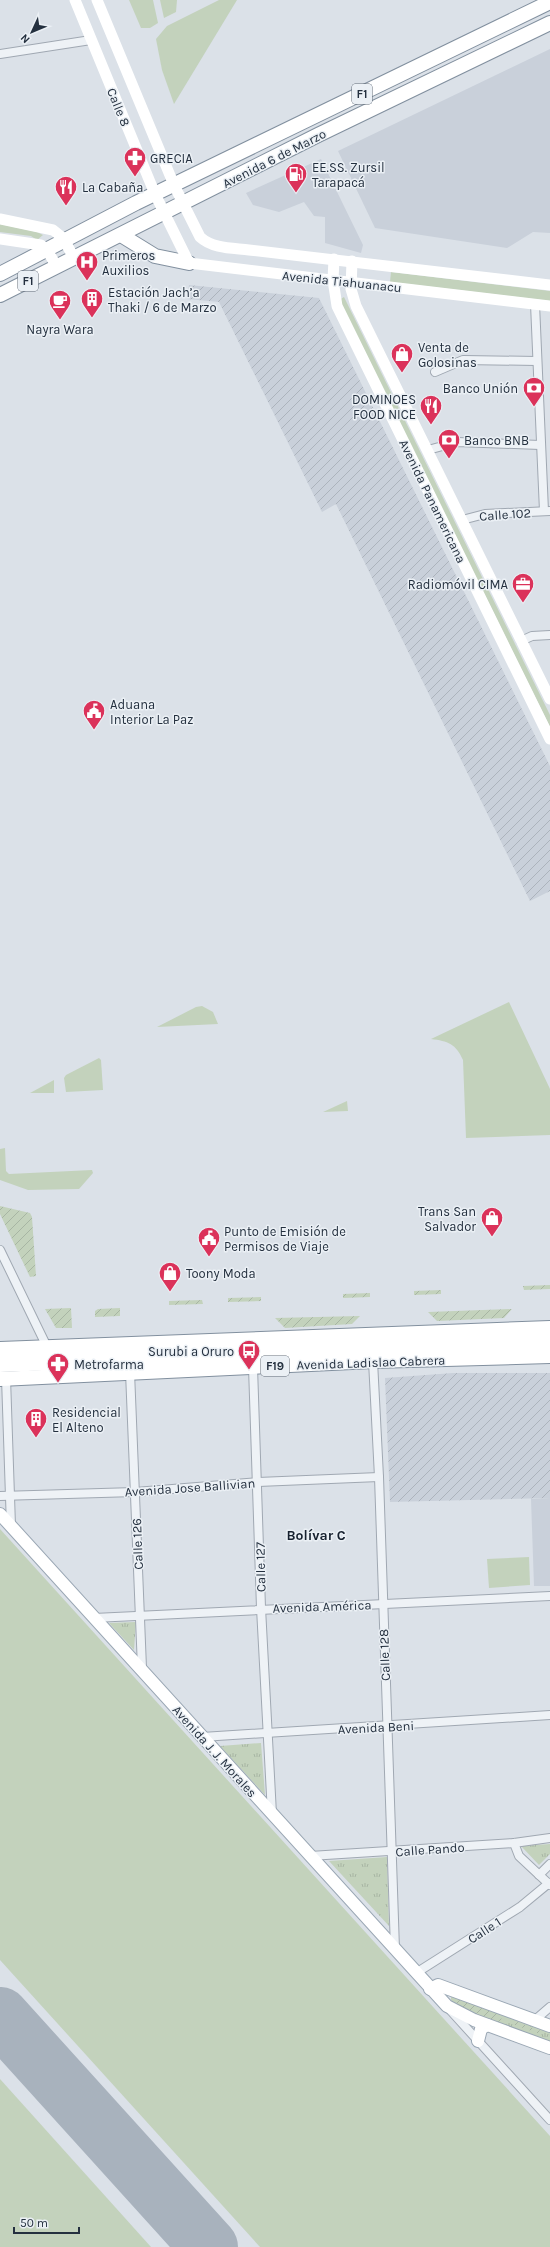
<svg xmlns="http://www.w3.org/2000/svg" width="550" height="2247" font-family="Karla,sans-serif">
  <style>
    .built { fill: #c9d0da }
    .industrial { fill: url(#industrial-furrows) }
    .grass { fill: #c3d2bc }
    .park { fill: url(#park-tufts) }
    .garden { fill: url(#garden-furrows) }
    .lines { fill: none; stroke-linecap: round; stroke-linejoin: round }
    .runway { stroke: #a8b2bd; stroke-width: 58 }
    .street-casing { stroke: #a0a8b2; stroke-width: 10 }
    .primary-casing { stroke: #9aa7b4; stroke-width: 14 }
    .highway-casing { stroke: #82909f; stroke-width: 16 }
    .street { stroke: #eef2f6; stroke-width: 8 }
    .secondary { stroke: #fff; stroke-width: 11 }
    .primary { stroke: #fff; stroke-width: 12 }
    .highway { stroke: #fff; stroke-width: 14 }
    .labels { text-anchor: middle; stroke-width: 3; stroke-linejoin: round; paint-order: stroke }
    .shield { fill: #ebf0f5; stroke: #606a76; stroke-width: 1 }
    .shield-label { font-size: 12px; font-weight: bold; fill: #24303f }
    .street-label { font-size: 13px; fill: #24303f; stroke: #ebf0f5 }
    .poi-label { font-size: 13px; fill: #24303f; stroke: #ebf0f5; text-anchor: start }
    .neighbourhood-label { font-size: 14px; font-weight: bold; fill: #17212f; stroke: #ebf0f5 }
  </style>
  <defs>
    <pattern id="industrial-furrows" width="10" height="10" patternUnits="userSpaceOnUse"><rect width="10" height="10" fill="#c9d0da"/><path d="M-1 1l2-2M0 10L10 0M9 11l2-2" fill="none" stroke="#acb3bc"/></pattern>
    <pattern id="park-tufts" width="24" height="20" patternUnits="userSpaceOnUse"><rect width="24" height="20" fill="#c3d2bc"/><path d="M3 7l-1-3M5 7V3M7 7l1-3M15 17l-1-3M17 17v-4M19 17l1-3" fill="none" stroke="#a7b5a3"/></pattern>
    <pattern id="garden-furrows" width="10" height="10" patternUnits="userSpaceOnUse"><rect width="10" height="10" fill="#c3d2bc"/><path d="M-1 1l2-2M0 10L10 0M9 11l2-2" fill="none" stroke="#a7b5a3"/></pattern>
  </defs>
  <rect width="100%" height="100%" fill="#dbe1e8"/>
  <g class="built">
    <path d="M550 49V233L533 232 507 248 375 228 338 151Z"/>
    <path d="M321 159 363 245 361 253 325 243V217L314 216 304 202 279 212 253 205 246 193Z"/>
    <path d="M550 1498V1586H534L531 1499Z"/>
  </g>
  <g class="industrial">
    <path d="M189 285 319 298 550 766V891L530 901 336 504 322 512 219 302 187 299Z"/>
    <path d="M453 1373H550V1498L390 1502 385 1378Z"/>
  </g>
  <g class="grass">
    <path d="M129 0H153L158 23 150 28H141Z"/>
    <path d="M160 0H177L176 12 164 18Z"/>
    <path d="M219 0H237L174 104 162 70 156 39 167 26Z"/>
    <path d="M0 224 37 232 43 235 37 240 31 236 0 232Z"/>
    <path d="M391 272 550 291V301L390 282Z"/>
    <path d="M344 297 550 715V727L339 300Z"/>
    <path d="M509 1002 550 1089V1135L466 1138 463 1060C456 1044 448 1041 431 1039Z"/>
    <path d="M202 1006 213 1012 218 1024 157 1027 196 1007Z"/>
    <path d="M99 1058 101 1060 103 1090 66 1092 64 1078 66 1075Z"/>
    <path d="M54 1080V1093H30Z"/>
    <path d="M347 1101 348 1111 323 1112Z"/>
    <path d="M5 1148 6 1171 9 1174 92 1170 93 1173 79 1189 28 1190 0 1180V1149Z"/>
    <path d="M0 1529 550 2136V2247H260L0 1960Z"/>
    <path d="M529 1557 530 1585 489 1588 487 1559Z"/>
    <path d="M0 2079 151 2247H0Z"/>
  </g>
  <g class="park">
    <path d="M136 1622 134 1650 109 1623Z"/>
    <path d="M261 1743 265 1795 220 1746Z"/>
    <path d="M550 1844V1854L539 1865 521 1846Z"/>
    <path d="M387 1857 389 1926 329 1861Z"/>
    <path d="M454 1995 550 2030V2044L460 2010 451 2000V1997Z"/>
  </g>
  <g class="garden">
    <path d="M0 1206 30 1213 32 1217 36 1276 30 1277 0 1214Z"/>
    <path d="M550 1285V1289L524 1290 523 1286Z"/>
    <path d="M441 1290V1294L414 1295V1291Z"/>
    <path d="M370 1293V1297L343 1298V1294Z"/>
    <path d="M261 1297V1301L228 1302V1298Z"/>
    <path d="M202 1300 203 1304 169 1305V1301Z"/>
    <path d="M71 1308 72 1328H56L45 1309Z"/>
    <path d="M120 1308V1316L95 1317V1311L98 1309Z"/>
    <path d="M512 1309 504 1318 437 1321 428 1312Z"/>
    <path d="M360 1316 352 1324 285 1328 275 1318Z"/>
    <path d="M454 1996 503 2014 499 2025 461 2009 453 2000Z"/>
    <path d="M512 2020 541 2031 542 2032 540 2034 512 2024Z"/>
  </g>
  <g class="lines">
    <path class="runway" d="M0 2016 209 2247"/>
    <g class="street-casing">
      <g id="street">
        <path d="M0 54 91 40"/>
        <path d="M535 304 544 511"/>
        <path d="M435 372 463 360 537 361"/>
        <path d="M428 450 457 442 540 445"/>
        <path d="M462 520 485 514 550 511"/>
        <path d="M521 641 532 636 550 635"/>
        <path d="M0 1250 48 1349"/>
        <path d="M373 1361 379 1477 395 1949"/>
        <path d="M253 1367 261 1608 272 1814"/>
        <path d="M130 1372 142 1668"/>
        <path d="M6 1378 11 1526"/>
        <path d="M0 1496 135 1492 258 1482 379 1477"/>
        <path d="M94 1618 550 1596"/>
        <path d="M202 1737 550 1715"/>
        <path d="M514 1843 519 1856 550 1885"/>
        <path d="M310 1856 514 1843 550 1838"/>
        <path d="M539 1875 550 1864"/>
        <path d="M416 1973 520 1907 549 1883"/>
        <path d="M451 2011 550 2120"/>
        <path d="M535 2020 550 2007"/>
      </g>
    </g>
    <g class="primary-casing">
      <g id="primary">
        <path d="M0 1357 550 1337"/>
        <path d="M0 1366 550 1346"/>
        <path d="M0 1514 447 2006 474 2020 550 2048"/>
        <path d="M430 1989 438 1985 550 2026"/>
        <path d="M478 2041 481 2029 487 2025"/>
      </g>
    </g>
    <g class="highway-casing">
      <g id="highway">
        <path d="M121 235 155 256 189 263"/>
        <path d="M0 274 136 203 550 2"/>
        <path d="M0 295 318 135 550 23"/>
        <path d="M0 1349 550 1328"/>
        <path d="M0 1379 373 1361 550 1356"/>
      </g>
    </g>
    <use href="#street" class="street"/>
    <g class="secondary">
      <path d="M75 0 155 194 189 263 550 306"/>
      <path d="M97 0 174 185 200 237C213 249 233 248 249 250L550 285"/>
      <path d="M0 219 53 230 63 238 74 258"/>
      <path d="M0 239 41 245 47 250 57 267"/>
      <path d="M334 259 333 280 337 306 550 739"/>
      <path d="M352 261 351 289 356 306 550 699"/>
    </g>
    <use href="#primary" class="primary"/>
    <use href="#highway" class="highway"/>
  </g>
  <defs>
    <g id="pharmacy-pin" transform="scale(1.15)"><path d="M0 17L-7.5 6A9.5 9.5 0 1 1 7.5 6Z" fill="#db325a" stroke="#ebf0f5"/><path d="M-2-6h4v4h4v4h-4v4h-4v-4h-4v-4h4Z" fill="#fff"/></g>
    <g id="fuel-pin" transform="scale(1.15)"><path d="M0 17L-7.5 6A9.5 9.5 0 1 1 7.5 6Z" fill="#db325a" stroke="#ebf0f5"/><path d="M-5.5-6h7V0h2V4h1.3V-2.5L3-4.5l.8-.8L6-3V5H2.5V1h-1V6h-7ZM-4.2-4.7v3.2H.2V-4.7Z" fill="#fff"/></g>
    <g id="restaurant-pin" transform="scale(1.15)"><path d="M0 17L-7.5 6A9.5 9.5 0 1 1 7.5 6Z" fill="#db325a" stroke="#ebf0f5"/><path d="M-5-6h1v4h1v-4h1v4h1v-4h1v5L-1.5 .5V6h-2V.5L-5-1ZM5-6V6H3V1.5H1.5Q1.5-4 5-6Z" fill="#fff"/></g>
    <g id="hospital-pin" transform="scale(1.15)"><path d="M0 17L-7.5 6A9.5 9.5 0 1 1 7.5 6Z" fill="#db325a" stroke="#ebf0f5"/><path d="M-5-5h3v3.5h4V-5h3V5h-3V1.5h-4V5h-3Z" fill="#fff"/></g>
    <g id="building-pin" transform="scale(1.15)"><path d="M0 17L-7.5 6A9.5 9.5 0 1 1 7.5 6Z" fill="#db325a" stroke="#ebf0f5"/><path d="M-4-6H4V6H1V3H-1V6H-4ZM-2.5-4.3h1.7v1.8h-1.7ZM.8-4.3h1.7v1.8H.8ZM-2.5-1h1.7V.8h-1.7ZM.8-1h1.7V.8H.8Z" fill="#fff"/></g>
    <g id="cafe-pin" transform="scale(1.15)"><path d="M0 17L-7.5 6A9.5 9.5 0 1 1 7.5 6Z" fill="#db325a" stroke="#ebf0f5"/><path d="M-5.5-4.5H6V0H3Q3 3.5 0 3.5H-2.5Q-5.5 3.5-5.5 0ZM3-3.2v2h1.7v-2ZM-6 4.5H4V6H-6Z" fill="#fff"/></g>
    <g id="shop-pin" transform="scale(1.15)"><path d="M0 17L-7.5 6A9.5 9.5 0 1 1 7.5 6Z" fill="#db325a" stroke="#ebf0f5"/><path d="M-5-2.5h2.3a2.7 3.5 0 0 1 5.4 0H5L5.5 6h-11ZM-1.5-2.5h3a1.5 2.3 0 0 0-3 0Z" fill="#fff"/></g>
    <g id="bank-pin" transform="scale(1.15)"><path d="M0 17L-7.5 6A9.5 9.5 0 1 1 7.5 6Z" fill="#db325a" stroke="#ebf0f5"/><path d="M-6-4H6V4H-6ZM0-2.3a2.3 2.3 0 1 0 0 4.6a2.3 2.3 0 1 0 0-4.6Z" fill="#fff"/></g>
    <g id="office-pin" transform="scale(1.15)"><path d="M0 17L-7.5 6A9.5 9.5 0 1 1 7.5 6Z" fill="#db325a" stroke="#ebf0f5"/><path d="M-6-3h4V-5.5h4V-3h4V5H-6ZM-1-4.5V-3h2v-1.5ZM-6 0V1H6V0Z" fill="#fff"/></g>
    <g id="civic-pin" transform="scale(1.15)"><path d="M0 17L-7.5 6A9.5 9.5 0 1 1 7.5 6Z" fill="#db325a" stroke="#ebf0f5"/><path d="M-.6-6.5H3V-4.5H.6V-3L4-1V1h2V6H-6V1h2V-1L-.6-3ZM-1.2 2.5V6h2.4V2.5Z" fill="#fff"/></g>
    <g id="bus-pin" transform="scale(1.15)"><path d="M0 17L-7.5 6A9.5 9.5 0 1 1 7.5 6Z" fill="#db325a" stroke="#ebf0f5"/><path d="M-5-6H5V4H4V6H2V4H-2V6H-4V4H-5ZM-3.5-4V0h7V-4ZM-3.5 1.2v1.5H-2V1.2ZM2 1.2v1.5H3.5V1.2Z" fill="#fff"/></g>
  </defs>
  <g fill-rule="evenodd">
    <use href="#pharmacy-pin" x="135" y="158"/>
    <use href="#fuel-pin" x="296" y="174"/>
    <use href="#restaurant-pin" x="66" y="187"/>
    <use href="#hospital-pin" x="87" y="262"/>
    <use href="#building-pin" x="92" y="299"/>
    <use href="#cafe-pin" x="60" y="301"/>
    <use href="#shop-pin" x="402" y="354"/>
    <use href="#bank-pin" x="534" y="388"/>
    <use href="#restaurant-pin" x="431" y="406"/>
    <use href="#bank-pin" x="449" y="440"/>
    <use href="#office-pin" x="523" y="584"/>
    <use href="#civic-pin" x="94" y="711"/>
    <use href="#shop-pin" x="492" y="1218"/>
    <use href="#civic-pin" x="209" y="1238"/>
    <use href="#shop-pin" x="170" y="1273"/>
    <use href="#bus-pin" x="249" y="1351"/>
    <use href="#pharmacy-pin" x="58" y="1364"/>
    <use href="#building-pin" x="36" y="1419"/>
  </g>
  <g class="labels">
    <g class="shield">
      <rect x="352" y="84" width="20" height="20" rx="3"/>
      <rect x="18" y="271" width="20" height="20" rx="3"/>
      <rect x="261" y="1356" width="28" height="20" rx="3"/>
    </g>
    <g class="shield-label">
      <text x="362" y="98">F1</text>
      <text x="28" y="285">F1</text>
      <text x="275" y="1370">F19</text>
    </g>
    <g class="street-label">
      <text transform="translate(119 107) rotate(68)" y="5">Calle 8</text>
      <text transform="translate(274 158) rotate(-27)" y="5">Avenida 6 de Marzo</text>
      <text transform="translate(342 281) rotate(6)" y="5">Avenida Tiahuanacu</text>
      <text transform="translate(433 501) rotate(64)" y="5">Avenida Panamericana</text>
      <text transform="translate(505 514) rotate(-4)" y="5">Calle 102</text>
      <text transform="translate(371 1362) rotate(-2)" y="5">Avenida Ladislao Cabrera</text>
      <text transform="translate(190 1487) rotate(-4)" y="5">Avenida Jose Ballivian</text>
      <text transform="translate(137 1544) rotate(-92)" y="5">Calle 126</text>
      <text transform="translate(260 1567) rotate(-91)" y="5">Calle 127</text>
      <text transform="translate(322 1606) rotate(-2)" y="5">Avenida América</text>
      <text transform="translate(384 1655) rotate(-92)" y="5">Calle 128</text>
      <text transform="translate(376 1727) rotate(-3)" y="5">Avenida Beni</text>
      <text transform="translate(215 1751) rotate(48)" y="5">Avenida J. J. Morales</text>
      <text transform="translate(430 1849) rotate(-4)" y="5">Calle Pando</text>
      <text transform="translate(484 1930) rotate(-33)" y="5">Calle 1</text>
    </g>
    <g class="poi-label">
      <text x="150" y="163">GRECIA</text>
      <text x="312" y="172">EE.SS. Zursil<tspan x="312" dy="15">Tarapacá</tspan></text>
      <text x="82" y="192">La Cabaña</text>
      <text x="102" y="260">Primeros<tspan x="102" dy="15">Auxilios</tspan></text>
      <text x="108" y="297">Estación Jach’a<tspan x="108" dy="15">Thaki / 6 de Marzo</tspan></text>
      <text x="60" y="334" text-anchor="middle">Nayra Wara</text>
      <text x="418" y="352">Venta de<tspan x="418" dy="15">Golosinas</tspan></text>
      <text x="518" y="393" text-anchor="end">Banco Unión</text>
      <text x="416" y="404" text-anchor="end">DOMINOES<tspan x="416" dy="15">FOOD NICE</tspan></text>
      <text x="464" y="445">Banco BNB</text>
      <text x="508" y="589" text-anchor="end">Radiomóvil CIMA</text>
      <text x="110" y="709">Aduana<tspan x="110" dy="15">Interior La Paz</tspan></text>
      <text x="476" y="1216" text-anchor="end">Trans San<tspan x="476" dy="15">Salvador</tspan></text>
      <text x="224" y="1236">Punto de Emisión de<tspan x="224" dy="15">Permisos de Viaje</tspan></text>
      <text x="186" y="1278">Toony Moda</text>
      <text x="234" y="1356" text-anchor="end">Surubi a Oruro</text>
      <text x="74" y="1369">Metrofarma</text>
      <text x="52" y="1417">Residencial<tspan x="52" dy="15">El Alteno</tspan></text>
    </g>
    <g class="neighbourhood-label">
      <text x="316" y="1540">Bolívar C</text>
    </g>
  </g>
  <g transform="translate(32 32) rotate(226)" stroke="#ebf0f5" stroke-width="3" paint-order="stroke">
  <path d="M0-3L7 15L0 10L-7 15Z" fill="#24303f"/>
  <text y="-6" font-size="11" font-weight="bold" text-anchor="middle" fill="#24303f">N</text>
  </g>
  <path d="M14 2227v6h65v-6" fill="none" stroke="#24303f" stroke-width="2"/>
  <text x="20" y="2227" font-size="12" fill="#24303f" stroke="#ebf0f5" stroke-width="3" paint-order="stroke">50 m</text>
</svg>
